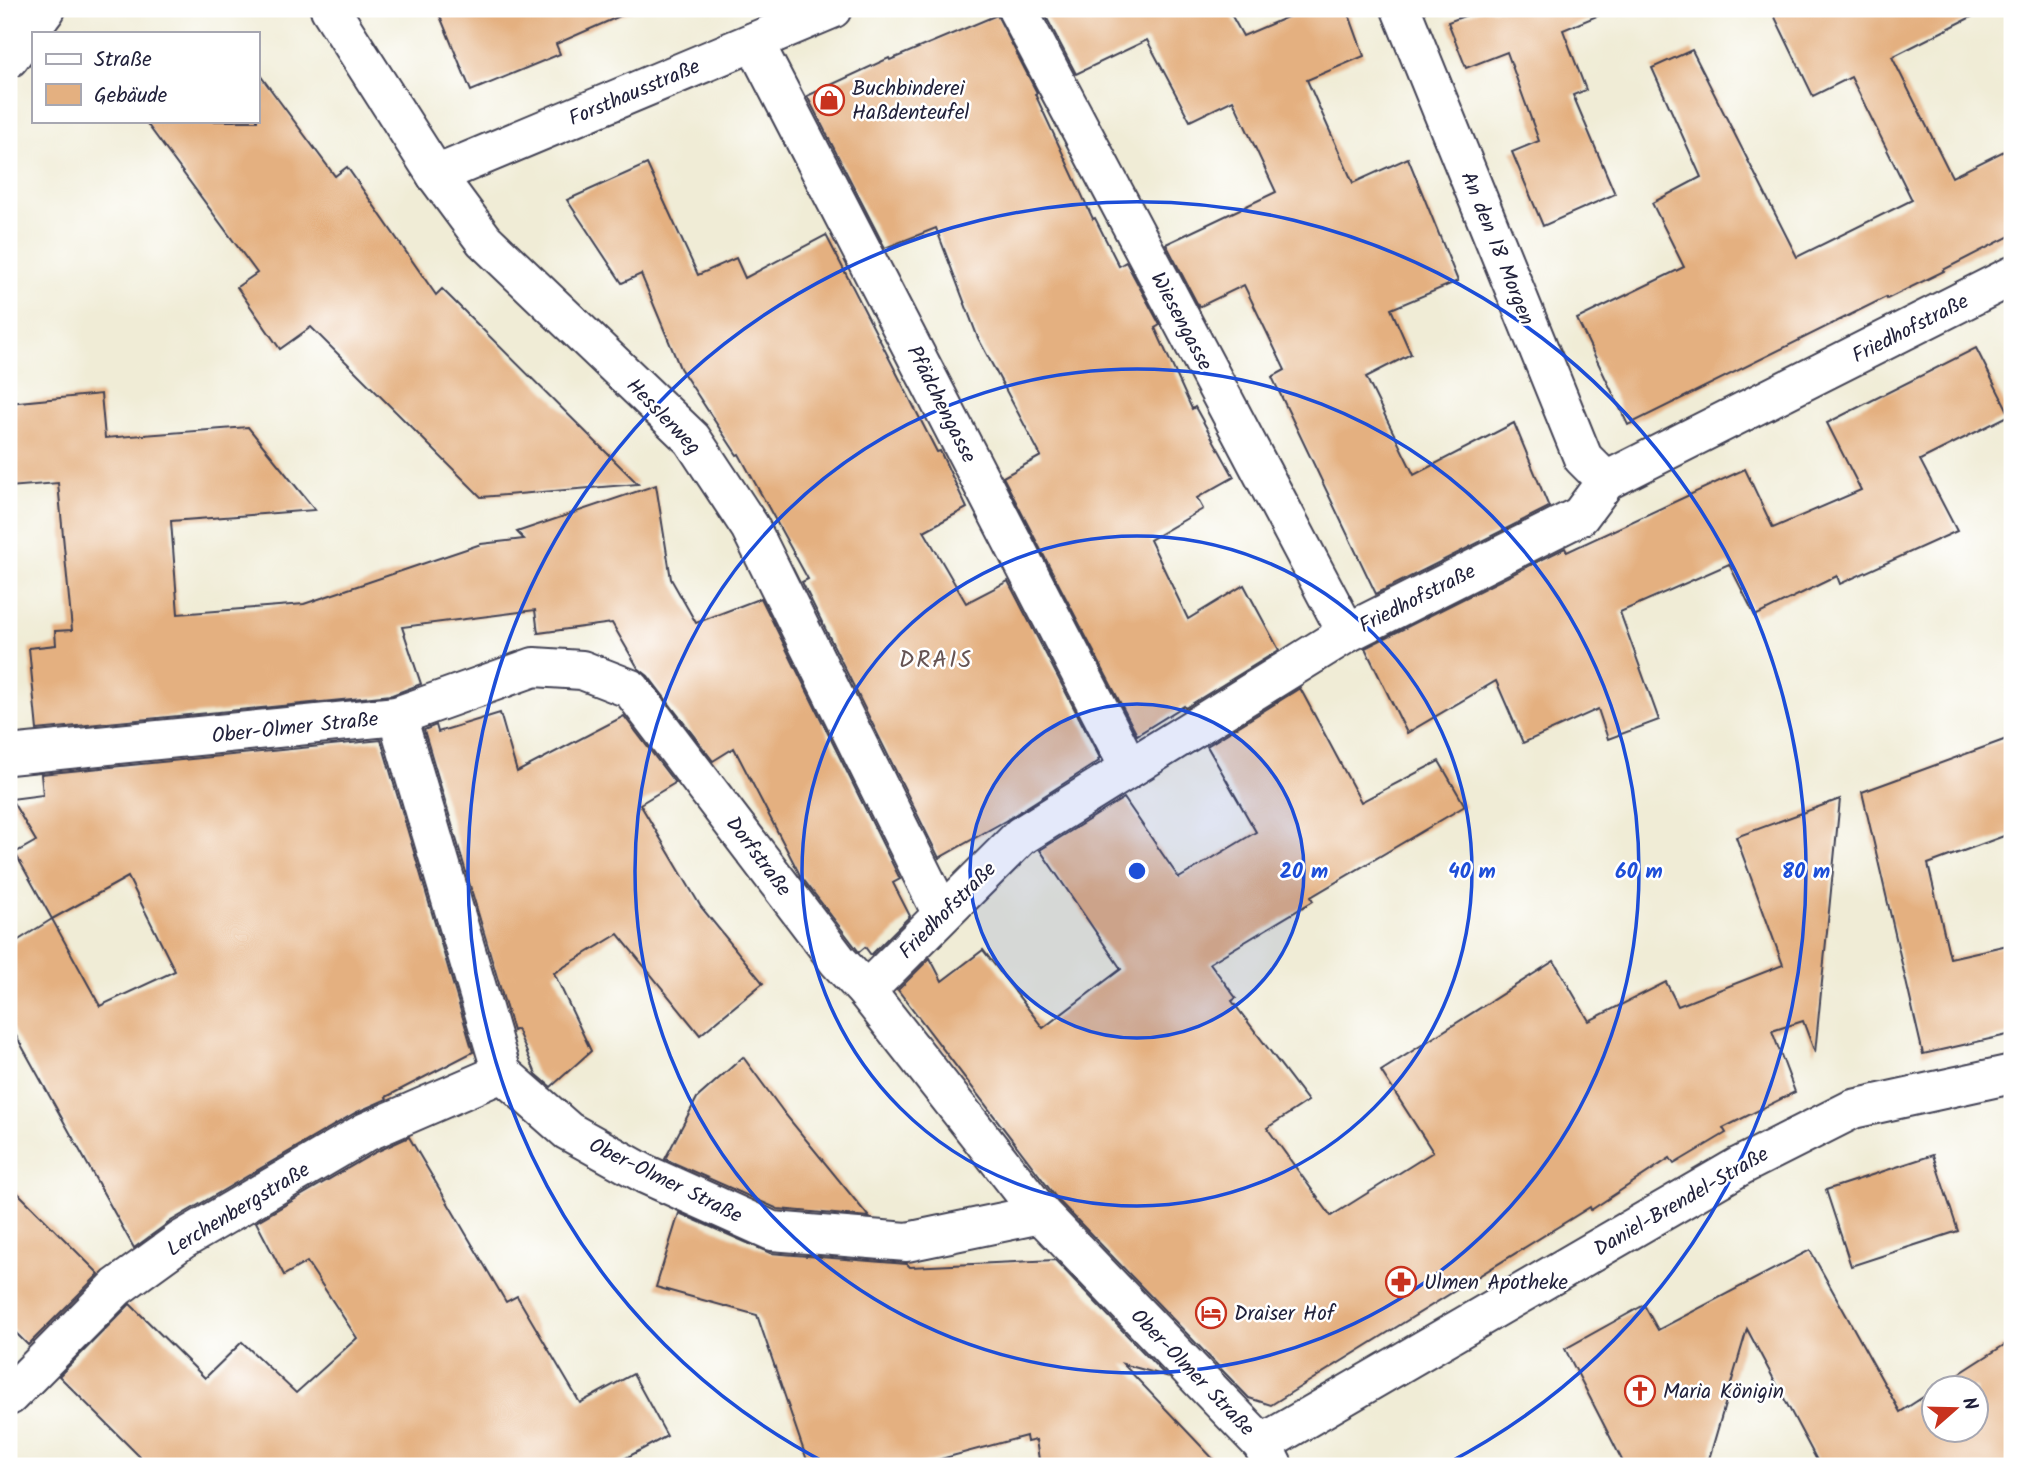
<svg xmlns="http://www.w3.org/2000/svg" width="2021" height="1475" font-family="Kalam,sans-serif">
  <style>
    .building { fill: #e4b080; fill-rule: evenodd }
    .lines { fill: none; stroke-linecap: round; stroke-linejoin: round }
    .minor-casing { stroke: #414052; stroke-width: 42 }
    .minor { stroke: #fff; stroke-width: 38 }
    .ring { fill: none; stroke: #1d4ed8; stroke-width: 3.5 }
    .labels { text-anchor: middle; stroke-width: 5; stroke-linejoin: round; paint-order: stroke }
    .poi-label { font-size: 21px; fill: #22223b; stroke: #fff; text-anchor: start }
    .street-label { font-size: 21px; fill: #22223b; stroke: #fff }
    .quarter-label { font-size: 24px; letter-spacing: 2px; fill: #665453; stroke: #fff }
    .centre { fill: #1d4ed8; stroke: #fff; stroke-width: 3.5 }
    .ring-label { font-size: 21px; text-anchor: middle; font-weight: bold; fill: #1d4ed8; stroke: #fff; stroke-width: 5; stroke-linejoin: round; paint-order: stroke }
  </style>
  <rect width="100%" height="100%" fill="#fff"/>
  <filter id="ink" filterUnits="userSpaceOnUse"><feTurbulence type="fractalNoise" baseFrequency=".0143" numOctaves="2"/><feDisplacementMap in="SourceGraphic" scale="14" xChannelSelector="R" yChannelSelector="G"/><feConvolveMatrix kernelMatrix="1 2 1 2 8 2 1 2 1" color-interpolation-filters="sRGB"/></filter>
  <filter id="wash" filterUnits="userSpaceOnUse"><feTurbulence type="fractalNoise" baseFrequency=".00686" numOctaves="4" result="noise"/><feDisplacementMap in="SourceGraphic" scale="28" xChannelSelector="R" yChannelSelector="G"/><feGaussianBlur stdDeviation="1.57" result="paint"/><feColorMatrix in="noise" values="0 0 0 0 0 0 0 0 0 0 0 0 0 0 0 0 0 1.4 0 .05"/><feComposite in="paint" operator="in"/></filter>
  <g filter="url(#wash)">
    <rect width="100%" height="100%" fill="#f0ecd6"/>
    <g id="blocks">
      <g class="building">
        <path d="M437 9H636L556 44 560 54 471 91Z"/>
        <path d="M1042 9H1228L1243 36 1306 9H1347L1364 56 1307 80 1353 183 1408 158 1458 281 1391 309 1411 354 1366 377 1414 475 1514 423 1549 507 1376 594 1272 377 1285 370 1244 285 1199 307 1166 244 1276 192 1233 100 1190 121 1147 40 1076 74Z"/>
        <path d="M1483 9H1608L1609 11 1563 30 1586 90 1573 95 1615 194 1543 226 1512 152 1539 141 1507 52 1466 68 1448 22Z"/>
        <path d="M1771 9H1987L1892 57 1952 177 2012 147V235L1943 270 1944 271 1887 299 1886 297 1628 425 1577 319 1684 267 1652 203 1701 177 1652 68 1692 50 1797 257 1912 200 1851 77 1813 96Z"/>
        <path d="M997 15 1037 93 1035 94 1093 219 1095 218 1119 266 1126 262 1160 325 1155 328 1192 409 1195 407 1234 477 1197 498 1203 509 1150 540 1188 619 1244 585 1279 650 1185 708 1184 706 1137 735 1003 477 1041 456 978 338 936 228 885 248 807 96 889 58 890 60Z"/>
        <path d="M257 71 335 176 347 167 436 295 442 289 638 484 481 497 311 327 280 349 237 287 257 273 145 121H257Z"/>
        <path d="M647 164 698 275 736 258 745 278 826 235 937 452 940 451 967 508 924 531 966 603 1008 581 1100 758 1098 759 1099 761 1005 821 939 858 802 582 808 579 739 454 737 455 680 368 641 274 622 283 567 200Z"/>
        <path d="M1976 348 2010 415 1920 460 1957 531 1840 584 1837 576 1755 616 1729 564 1620 612 1659 720 1608 739 1598 709 1523 743 1496 681 1407 733 1365 648 1565 548 1567 552 1745 469 1773 528 1861 490 1827 423Z"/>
        <path d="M101 394 105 438 248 427 315 510 171 521 178 614 304 604 481 544 524 539 517 532 656 485 671 579 696 623 761 598 900 879 893 883 910 916 871 955 865 947 859 952 800 875 734 748 713 761 648 676 638 668 612 623 538 633 535 610 402 627 421 684 392 695 37 730 29 648 56 645 55 631 72 630 58 483 9 487V403Z"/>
        <path d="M1300 688 1361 802 1439 761 1465 806 1311 897 1313 901 1210 963 1236 998 1232 1001 1308 1101 1267 1128 1331 1216 1433 1152 1381 1071 1554 961 1589 1021 1666 982 1678 1006 1783 965 1736 837 1840 799 1815 1053 1803 1021 1772 1031 1795 1092 1723 1128 1726 1133 1674 1164 1670 1158 1591 1210 1590 1207 1271 1405 1249 1398 1058 1200 898 990 930 958 942 981 983 950 1043 1028 1121 969 1040 850 1124 798 1179 878 1256 832 1207 746Z"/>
        <path d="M500 713 517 772 624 716 675 783 640 804 701 907 763 983 700 1035 618 934 554 973 591 1051 551 1087 536 1074 517 1029 513 1031 424 730 436 725 438 732Z"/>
        <path d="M2012 737V833L1928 864 1950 958 2012 944V1034L1923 1054 1862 792Z"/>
        <path d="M381 740 473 1052 386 1097 387 1099 355 1113 171 1221 134 1248 9 1023V946L52 919 15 853 36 841 11 799 43 795 41 774ZM128 877 175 971 100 1006 52 919Z"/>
        <path d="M743 1057 785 1114 869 1217 778 1209 665 1159 697 1098Z"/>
        <path d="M409 1137 506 1302 517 1296 580 1403 633 1374 667 1436 611 1466H149L59 1376 130 1304 205 1378 242 1342 296 1393 357 1338 307 1262 284 1275 256 1222 376 1152Z"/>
        <path d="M1933 1155 1958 1231 1851 1266 1826 1190Z"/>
        <path d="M9 1184 99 1274 28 1345 9 1326Z"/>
        <path d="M679 1213 770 1253 907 1264 910 1267 1055 1260 1166 1376 1123 1364 1220 1466H1040L1036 1440 1027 1442 1026 1436 915 1466H809L757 1315 656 1287Z"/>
        <path d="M1810 1250 1900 1412 1934 1390V1430H1976V1388H1937L2012 1340V1466H1820L1747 1329 1707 1466H1625L1565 1349 1644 1305 1658 1330Z"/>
      </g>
    </g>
  </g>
  <g filter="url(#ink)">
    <use href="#blocks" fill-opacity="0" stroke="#414052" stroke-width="2"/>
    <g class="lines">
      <g class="minor-casing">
        <g id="minor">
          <path d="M330 9 436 175 484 240 692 439 750 527 942 914"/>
          <path d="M1017 9 1347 633"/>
          <path d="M1401 9 1583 458 1606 481"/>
          <path d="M754 42 1129 767"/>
          <path d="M9 58 46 9"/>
          <path d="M436 175 832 9"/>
          <path d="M397 716 502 1073 568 1131 645 1174 772 1231 907 1242 1041 1214 1262 1444 1273 1466"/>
          <path d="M9 755 397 716 534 667 582 670 631 689 838 961 866 991 1041 1214"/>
          <path d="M866 991 1021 836 1347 633 1580 516 1606 481 2012 276"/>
          <path d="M9 1396 117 1287 182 1240 366 1132 502 1073"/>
          <path d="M1262 1444 1740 1166 1853 1109 2012 1074"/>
        </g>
      </g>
      <use href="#minor" class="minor"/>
    </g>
  </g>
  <circle cx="1137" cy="871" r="167" fill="#1d4ed8" fill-opacity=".12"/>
  <g class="ring">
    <circle cx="1137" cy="871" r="167"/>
    <circle cx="1137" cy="871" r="335"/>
    <circle cx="1137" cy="871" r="502"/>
    <path d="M828 1464A669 669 0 1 1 1446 1464"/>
  </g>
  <defs>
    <g id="shop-ring" transform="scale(1.575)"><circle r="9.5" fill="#fff" stroke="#c8321e" stroke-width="1.5"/><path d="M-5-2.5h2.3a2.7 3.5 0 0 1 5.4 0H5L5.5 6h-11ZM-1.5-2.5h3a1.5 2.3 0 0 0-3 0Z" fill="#c8321e"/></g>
    <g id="pharmacy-ring" transform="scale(1.575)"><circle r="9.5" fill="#fff" stroke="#c8321e" stroke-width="1.5"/><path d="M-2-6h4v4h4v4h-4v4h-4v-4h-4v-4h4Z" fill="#c8321e"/></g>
    <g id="hotel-ring" transform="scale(1.575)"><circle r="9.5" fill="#fff" stroke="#c8321e" stroke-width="1.5"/><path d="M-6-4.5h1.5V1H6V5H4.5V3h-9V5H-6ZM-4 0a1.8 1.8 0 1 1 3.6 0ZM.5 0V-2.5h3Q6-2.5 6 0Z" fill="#c8321e"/></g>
    <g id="church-ring" transform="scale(1.575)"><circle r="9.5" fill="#fff" stroke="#c8321e" stroke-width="1.5"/><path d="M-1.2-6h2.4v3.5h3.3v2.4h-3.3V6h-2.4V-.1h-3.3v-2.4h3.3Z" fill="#c8321e"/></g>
  </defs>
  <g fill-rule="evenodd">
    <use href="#shop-ring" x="829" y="100"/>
    <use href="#pharmacy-ring" x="1401" y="1282"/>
    <use href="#hotel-ring" x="1211" y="1313"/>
    <use href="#church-ring" x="1640" y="1391"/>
  </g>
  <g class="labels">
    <g class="poi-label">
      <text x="852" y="95">Buchbinderei<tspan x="852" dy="24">Haßdenteufel</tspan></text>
      <text x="1424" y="1289">Ulmen Apotheke</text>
      <text x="1234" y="1320">Draiser Hof</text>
      <text x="1663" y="1398">Maria Königin</text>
    </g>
    <g class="street-label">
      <text transform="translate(634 92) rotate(-23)" y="7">Forsthausstraße</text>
      <text transform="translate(1498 248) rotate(68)" y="7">An den 18 Morgen</text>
      <text transform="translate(1182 321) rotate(62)" y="7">Wiesengasse</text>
      <text transform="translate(1910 328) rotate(-27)" y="7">Friedhofstraße</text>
      <text transform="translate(942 404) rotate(63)" y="7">Pfädchengasse</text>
      <text transform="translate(664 416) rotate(46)" y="7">Hesslerweg</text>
      <text transform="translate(1417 598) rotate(-27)" y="7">Friedhofstraße</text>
      <text transform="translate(295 727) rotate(-6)" y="7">Ober-Olmer Straße</text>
      <text transform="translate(759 856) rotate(53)" y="7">Dorfstraße</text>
      <text transform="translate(947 910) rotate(-45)" y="7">Friedhofstraße</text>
      <text transform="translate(666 1180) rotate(26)" y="7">Ober-Olmer Straße</text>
      <text transform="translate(1681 1201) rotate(-30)" y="7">Daniel-Brendel-Straße</text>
      <text transform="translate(238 1209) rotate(-31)" y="7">Lerchenbergstraße</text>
      <text transform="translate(1193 1372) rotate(46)" y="7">Ober-Olmer Straße</text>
    </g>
    <g class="quarter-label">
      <text x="936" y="667">DRAIS</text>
    </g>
  </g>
  <circle cx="1137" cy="871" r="10" class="centre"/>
  <g class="ring-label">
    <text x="1304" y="878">20 m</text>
    <text x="1472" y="878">40 m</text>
    <text x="1639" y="878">60 m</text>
    <text x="1806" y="878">80 m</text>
  </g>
  <rect width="2021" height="1475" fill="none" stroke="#fff" stroke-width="35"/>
  <rect x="32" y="32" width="228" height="91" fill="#ffffff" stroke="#a7a7b1" stroke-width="2"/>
  <rect x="46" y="54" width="35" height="10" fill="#ffffff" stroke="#a7a7b1" stroke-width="2"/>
  <text x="94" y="66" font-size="21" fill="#22223b">Straße</text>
  <rect x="46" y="84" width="35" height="21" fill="#e4b080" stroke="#a7a7b1" stroke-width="2"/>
  <text x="94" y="102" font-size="21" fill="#22223b">Gebäude</text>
  <g transform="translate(1955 1409) rotate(70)"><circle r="33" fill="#ffffff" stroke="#a7a7b1" stroke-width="2"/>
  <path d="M0-5L12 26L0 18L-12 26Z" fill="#c8321e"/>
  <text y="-10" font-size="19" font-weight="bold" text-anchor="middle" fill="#22223b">N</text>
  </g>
</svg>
